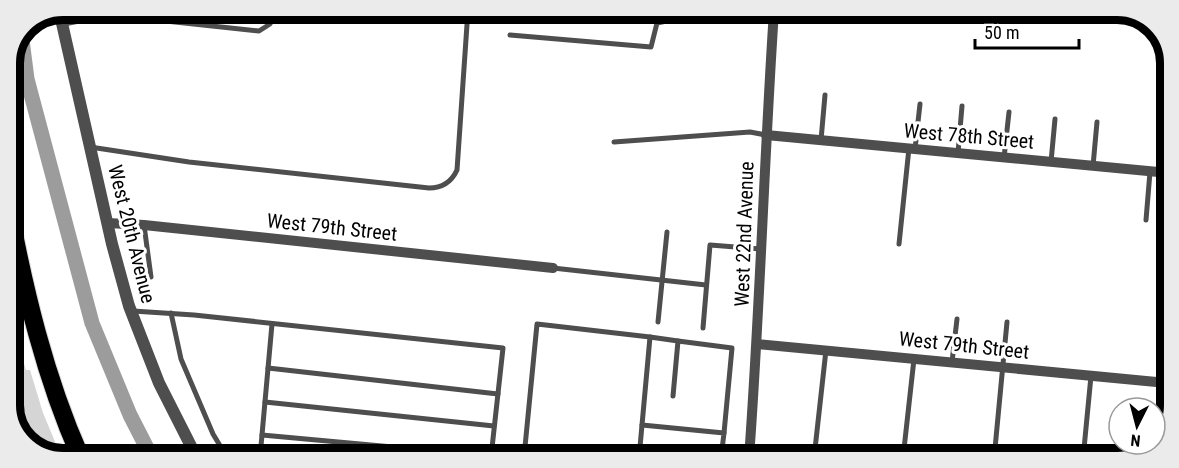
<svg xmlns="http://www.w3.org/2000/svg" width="1179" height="468" font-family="'Roboto Condensed',sans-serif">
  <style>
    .green { fill: #d5d5d5 }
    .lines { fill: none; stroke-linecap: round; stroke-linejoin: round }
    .canal { stroke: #9c9c9c; stroke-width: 15 }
    .motorway-casing { stroke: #dbdbdb; stroke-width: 20 }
    .service { stroke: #4e4e4e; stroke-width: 5 }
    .minor { stroke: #4e4e4e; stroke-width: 10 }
    .tertiary { stroke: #4e4e4e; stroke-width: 12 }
    .motorway { stroke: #000; stroke-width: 18 }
    .labels { text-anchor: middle; stroke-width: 6; stroke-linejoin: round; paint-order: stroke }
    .street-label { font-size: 20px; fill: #000; stroke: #fff }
    .rim { fill: none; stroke: #000; stroke-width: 8 }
  </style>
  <rect width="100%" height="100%" fill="#fff"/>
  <path class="green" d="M9 314 26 370H30L43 413 61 456H45L20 438 9 409Z"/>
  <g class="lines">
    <path class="canal" d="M22 40 27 79 92 323 130 415 151 456"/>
    <g class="motorway-casing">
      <path id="motorway" d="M9 209C25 293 45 377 80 456"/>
    </g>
    <g class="service">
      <path d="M705 13 752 11"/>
      <path d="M64 24 110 15 259 31 270 24 277 10"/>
      <path d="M510 35 651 47 657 23 705 13V11"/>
      <path d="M821 140 825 95"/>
      <path d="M614 142 750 132 766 135"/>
      <path d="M90 147 189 162 429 188C442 188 451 183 457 170L468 10"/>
      <path d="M915 149 920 104"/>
      <path d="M958 153 962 106"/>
      <path d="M1004 158 1009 112"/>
      <path d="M1051 162 1055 119"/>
      <path d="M1093 166 1097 122"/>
      <path d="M1146 220 1150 172"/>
      <path d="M144 225 151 277"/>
      <path d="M899 244 909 148"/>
      <path d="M553 268 706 285"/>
      <path d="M133 311 194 315 503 348 491 457"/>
      <path d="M171 313 181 359 213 434 225 454 248 457"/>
      <path d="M658 322 667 232"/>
      <path d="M703 328 710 245 761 249"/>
      <path d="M678 341 732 348 724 433"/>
      <path d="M952 362 957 319"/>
      <path d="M268 368 498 394"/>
      <path d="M265 402 494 426"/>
      <path d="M642 425 724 433 721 458"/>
      <path d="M262 435 491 456"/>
      <path d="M260 457 272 324"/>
      <path d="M524 457 537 324 650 337"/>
      <path d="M639 458 650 337 678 341 673 396"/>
      <path d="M814 458 826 350"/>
      <path d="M903 458 914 359"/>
      <path d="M994 459 1007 322"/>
      <path d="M1083 459 1091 376"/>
    </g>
    <g class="minor">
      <path d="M766 135 1169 173"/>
      <path d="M108 223 144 225 553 268"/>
      <path d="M757 344 1167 383"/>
      <path d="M749 458C760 309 764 160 774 11"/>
    </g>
    <path class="tertiary" d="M59 10 112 244 129 306 159 383 196 456"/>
    <use href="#motorway" class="motorway"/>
  </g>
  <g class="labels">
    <g class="street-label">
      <text transform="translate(969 136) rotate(5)" y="7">West 78th Street</text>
      <text transform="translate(332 227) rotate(6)" y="7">West 79th Street</text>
      <text transform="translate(132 234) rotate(76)" y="7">West 20th Avenue</text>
      <text transform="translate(744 234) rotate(-88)" y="7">West 22nd Avenue</text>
      <text transform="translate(964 345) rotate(6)" y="7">West 79th Street</text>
    </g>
  </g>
  <path d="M0 0H1179V468H0ZM63 20H1117A43 43 0 0 1 1160 63V405A43 43 0 0 1 1117 448H63A43 43 0 0 1 20 405V63A43 43 0 0 1 63 20Z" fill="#ebebeb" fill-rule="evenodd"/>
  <path class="rim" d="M63 20H1117A43 43 0 0 1 1160 63V405A43 43 0 0 1 1117 448H63A43 43 0 0 1 20 405V63A43 43 0 0 1 63 20Z"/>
  <g transform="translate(1137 426) rotate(186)"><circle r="28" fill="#ffffff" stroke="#999999" stroke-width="1.5"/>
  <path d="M0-4.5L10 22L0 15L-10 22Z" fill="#000000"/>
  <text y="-9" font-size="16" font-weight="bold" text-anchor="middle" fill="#000000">N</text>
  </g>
  <path d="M975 39v9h104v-9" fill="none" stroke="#000000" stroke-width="3"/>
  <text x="984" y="39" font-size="18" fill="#000000" stroke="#ffffff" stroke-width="4.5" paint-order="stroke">50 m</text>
</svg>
